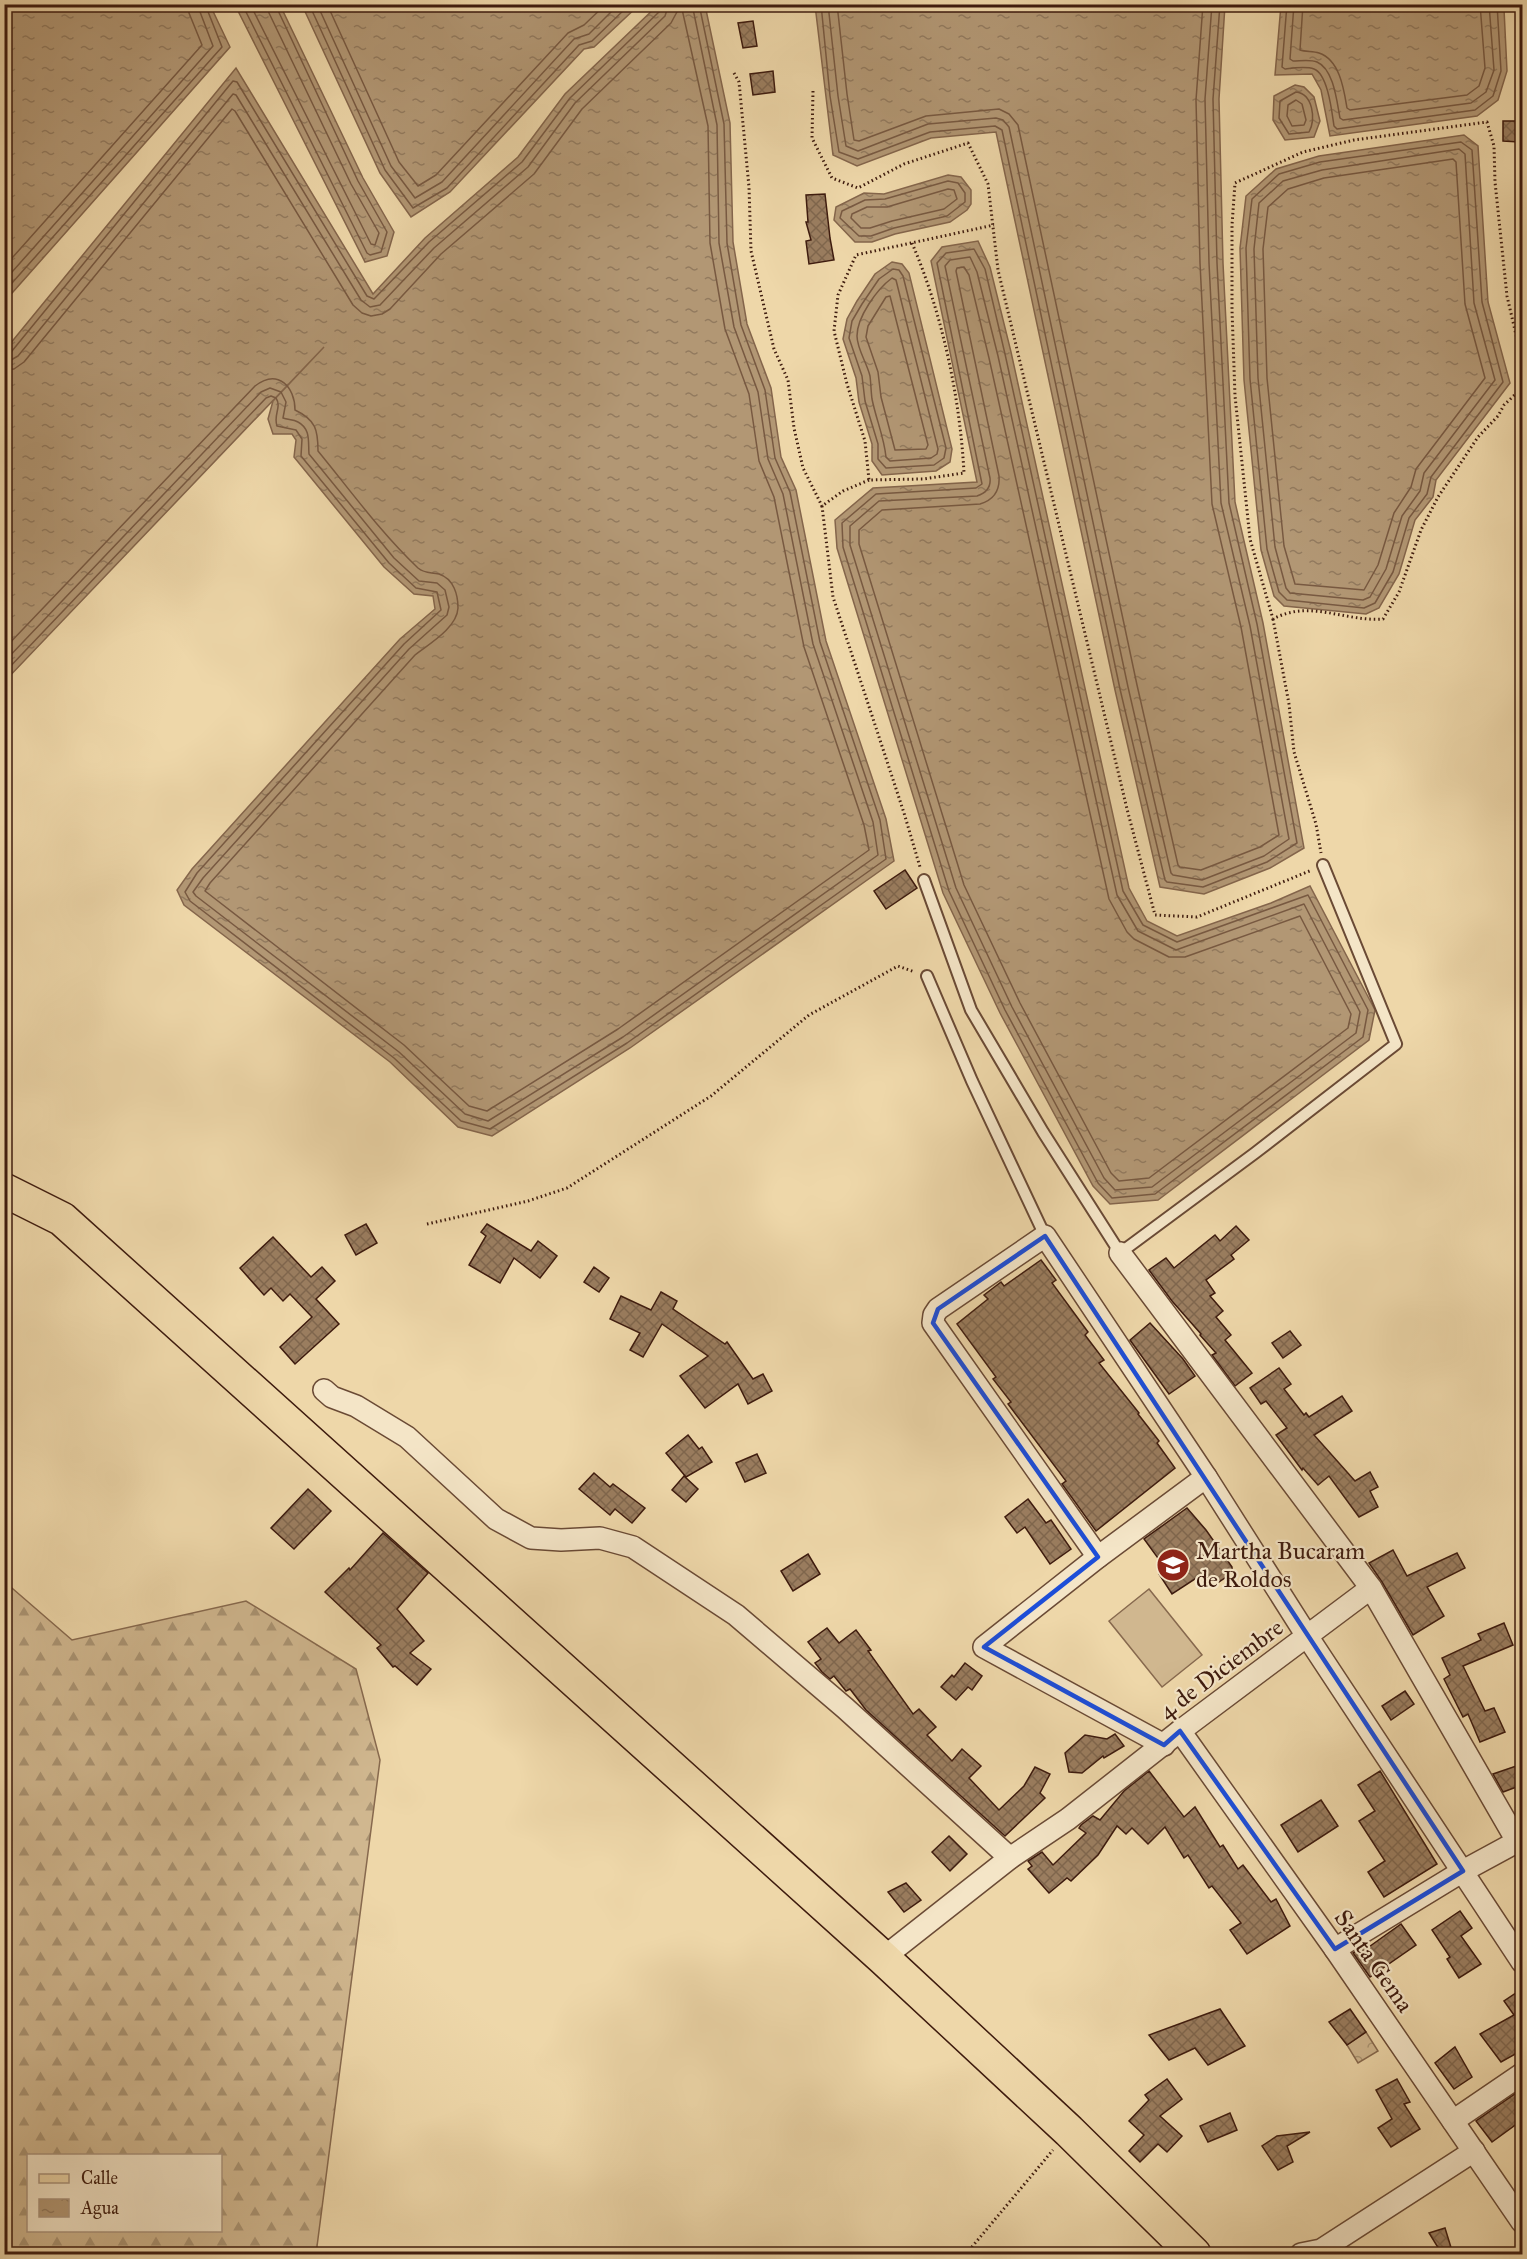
<svg xmlns="http://www.w3.org/2000/svg" width="1527" height="2259" font-family="'IM FELL Great Primer',serif">
  <style>
    .forest { fill: url(#forest-firs); stroke: #87694e; stroke-width: 1.5; fill-rule: evenodd }
    .park { fill: url(#park-crowns); stroke: #87694e; stroke-width: 1.5 }
    .pitch { fill: #d0b78f; stroke: #87694e; stroke-width: 1.5 }
    .water { fill: url(#water-ripples); stroke: #84654b; stroke-width: 1.5 }
    .lines { fill: none; stroke-linecap: round; stroke-linejoin: round }
    .shore { stroke: #785941; stroke-width: 1.5 }
    .building { fill: url(#building-cross-hatch); stroke: #3e1b0e; stroke-width: 1.5 }
    .service-casing { stroke: #6a4a35; stroke-width: 14 }
    .minor-casing { stroke: #6a4a35; stroke-width: 24 }
    .primary-casing { stroke: #3e1b0e; stroke-width: 36 }
    .path { stroke: #3e1b0e; stroke-width: 3; stroke-dasharray: 1.5 3; stroke-linecap: butt }
    .service { stroke: #f4e5c7; stroke-width: 10 }
    .minor { stroke: #f4e5c7; stroke-width: 21 }
    .primary { stroke: #eed7a9; stroke-width: 33 }
    .marked { fill: none; stroke: #1d4ed8; stroke-width: 4.5; stroke-linejoin: round }
    .labels { text-anchor: middle; stroke-width: 4.5; stroke-linejoin: round; paint-order: stroke }
    .poi-label { font-size: 24px; fill: #3e1b0e; stroke: #f4e5c7; text-anchor: start }
    .street-label { font-size: 24px; fill: #3e1b0e; stroke: #f4e5c7 }
  </style>
  <defs>
    <pattern id="forest-firs" width="22" height="20" patternUnits="userSpaceOnUse" patternTransform="scale(1.5)"><rect width="22" height="20" fill="#d0b78f"/><path d="M5 1l3.5 6h-7zM16 11l3.5 6h-7z" fill="#aa9473"/></pattern>
    <pattern id="park-crowns" width="20" height="18" patternUnits="userSpaceOnUse" patternTransform="scale(1.5)"><rect width="20" height="18" fill="#d0b78f"/><path d="M2 6a3 3 0 1 1 6 0M12 15a3 3 0 1 1 6 0" fill="none" stroke="#aa9473"/></pattern>
    <pattern id="water-ripples" width="26" height="14" patternUnits="userSpaceOnUse" patternTransform="scale(1.5)"><rect width="26" height="14" fill="#b29774"/><path d="M2 4q2-2 4 0t4 0M15 11q2-2 4 0t4 0" fill="none" stroke="#927a5e"/></pattern>
    <pattern id="building-cross-hatch" width="8" height="8" patternUnits="userSpaceOnUse" patternTransform="scale(1.5)"><rect width="8" height="8" fill="#9a7d5f"/><path d="M0 0l8 8M0 8l8-8" fill="none" stroke="#7f664d"/></pattern>
  </defs>
  <rect width="100%" height="100%" fill="#eed7a9"/>
  <filter id="stains"><feTurbulence type="fractalNoise" baseFrequency=".00333" numOctaves="4"/><feColorMatrix values="0 0 0 0 .2 0 0 0 0 .09 0 0 0 0 .02 0 0 0 .5 -.17"/></filter>
  <radialGradient id="worn" r=".72"><stop offset=".6" stop-color="#630" stop-opacity="0"/><stop offset="1" stop-color="#630" stop-opacity=".3"/></radialGradient>
  <path class="forest" d="M5 1582 72 1640 246 1601 356 1669 380 1760 316 2254H5ZM28 2156H220V2230H28Z"/>
  <path class="park" d="M1366 2032 1378 2051 1358 2063 1347 2045Z"/>
  <path class="pitch" d="M1149 1589 1202 1655 1162 1687 1109 1621Z"/>
  <g class="water">
    <path d="M5 4 210 5 230 47 5 301Z"/>
    <path d="M1501 4 1504 9 1507 71 1498 100 1477 116 1330 136 1321 90 1312 74 1275 75 1281 5Z"/>
    <path d="M235 5H280L363 178 394 232 387 256 365 262Z"/>
    <path d="M302 5H639L594 47 584 49 450 192 411 217 380 173Z"/>
    <path d="M658 5H705L730 123 733 242 747 324 771 388 781 457 796 490 826 641 886 819 894 861 630 1048 492 1136 458 1127 390 1062 184 905 177 890 192 869 400 639 435 609 433 596 414 594 384 567 294 457 296 440 292 434H273L268 419 273 401 324 347 5 681V350L236 68 373 294 425 238 518 157 565 94Z"/>
    <path d="M815 5H1225L1219 99 1223 263 1235 502 1263 623 1304 848 1270 868 1204 894 1160 887 1115 690 996 132 931 138 857 166 833 155Z"/>
    <path d="M1295 85 1304 87 1314 97 1320 121 1314 137 1285 140 1273 120 1274 96Z"/>
    <path d="M1464 135 1478 146 1488 302 1510 383 1436 480 1433 497 1415 520 1399 574 1379 608 1366 614 1284 606 1274 596 1261 550 1244 380 1240 248 1246 196 1276 169 1319 156Z"/>
    <path d="M948 175 961 177 971 190V204L967 210 950 222 895 234 872 242H855L834 220 836 207 864 193 884 194Z"/>
    <path d="M978 241 990 267 1011 352 1129 888 1147 921 1177 936 1271 903 1310 886 1375 1010 1369 1040 1158 1200 1110 1204 1093 1186 1000 1013 943 893 837 548 835 520 873 488 977 482 931 261 942 247Z"/>
    <path d="M892 262 902 264 909 273 952 449 950 462 936 471 882 475 872 461V444L859 402 856 378 843 339 847 319 857 301 875 274Z"/>
  </g>
  <g class="lines">
    <g class="shore">
      <path d="M242 4 367 253 370 255 381 252 387 232 358 181 275 4"/>
      <path d="M250 4 371 244 375 245 379 233 351 184 269 13 267 4"/>
      <path d="M309 4 385 170 413 208 447 188 579 45 592 41 630 4"/>
      <path d="M317 4 391 166 415 198 442 182 574 39 589 34 619 4"/>
      <path d="M327 4 399 162 418 186 436 175 568 33 584 25 606 4"/>
      <path d="M821 4 830 96 839 152 858 159 930 132 995 126 1002 130 1120 689 1165 880 1167 882 1203 887 1267 862 1297 843 1257 624 1229 503 1217 263 1213 99 1220 4"/>
      <path d="M828 4 838 96 846 146 858 151 928 124 996 118 1003 120 1009 127 1128 687 1171 873 1173 875 1202 880 1264 856 1289 839 1250 626 1221 503 1209 263 1205 99 1212 4"/>
      <path d="M837 4 847 94 854 140 859 141 926 116 999 109 1009 114 1018 125 1137 685 1178 865 1180 867 1201 870 1260 847 1279 835 1241 627 1212 504 1200 263 1196 100 1203 4"/>
      <path d="M1287 4 1282 67 1285 69C1293 68 1306 66 1314 69 1328 74 1332 113 1334 126L1337 129 1475 110 1493 96 1501 71 1497 4"/>
      <path d="M1294 4 1290 59 1293 61C1300 61 1310 59 1317 62 1334 69 1337 103 1340 118L1343 120 1471 103 1486 92 1494 70 1489 4"/>
      <path d="M1303 4 1300 50C1306 52 1313 51 1319 53 1340 60 1344 90 1347 108L1350 110 1467 95 1479 86 1485 68 1480 4"/>
      <path d="M1296 92C1313 94 1316 119 1309 132L1289 134 1279 118 1280 101Z"/>
      <path d="M1296 100 1302 104 1306 120 1304 125 1292 126 1287 116 1288 105Z"/>
      <path d="M1461 142 1472 150 1482 302 1503 382 1431 477 1427 494 1409 518 1393 572 1375 603 1364 608 1287 600 1279 592 1267 549 1250 379 1246 248 1252 199 1279 174 1320 162Z"/>
      <path d="M1459 149 1465 154 1474 303 1495 380 1424 473 1420 491 1402 516 1386 569 1370 597 1363 600 1290 593 1286 588 1275 547 1258 378 1254 249 1259 203 1283 181 1322 170Z"/>
      <path d="M1453 159 1456 162 1465 304 1485 378 1416 469 1411 487 1394 513 1378 565 1364 590 1295 584 1284 546 1267 378 1263 249 1268 207 1288 189 1324 178Z"/>
      <path d="M948 181 958 183 965 193V202L947 216 894 228 871 236H859L840 218 842 211 865 200 885 199Z"/>
      <path d="M948 189 954 190 957 199 944 209 892 221 870 228H861L851 218 852 214 867 207H887Z"/>
      <path d="M974 249 985 269 1005 354 1123 891 1143 925 1177 942 1308 895 1368 1010 1363 1037 1155 1194 1112 1198 1098 1183 1005 1010 949 891 843 547 842 523 876 494 976 488 982 484 937 263 946 253Z"/>
      <path d="M970 257 977 272 998 356 1117 895 1138 931 1176 950 1304 904 1360 1012 1356 1033 1152 1187 1115 1190 1104 1178 1012 1007 956 888 850 545V526L879 501 977 496C986 493 991 487 990 478L945 266 950 260Z"/>
      <path d="M4 267 202 45 189 13 188 4"/>
      <path d="M964 267 969 275 989 358 1109 899 1127 932 1134 939 1169 957H1185L1300 916 1351 1014 1348 1028 1149 1178 1119 1181 1111 1173 1020 1003 964 885 859 544V530L882 510 980 504C994 500 1000 490 999 476L956 271 957 268Z"/>
      <path d="M893 269 899 270 903 276 946 448 944 458 934 465 886 468 878 459V444L865 401 862 376 849 338 852 321 862 304 879 279Z"/>
      <path d="M892 278 896 280 938 449 937 454 931 458 890 461 886 457C884 437 876 419 872 399 871 392 871 384 870 376 867 363 857 349 857 336 857 317 877 289 892 278Z"/>
      <path d="M4 281 213 46 197 4"/>
      <path d="M4 292 222 47 205 4"/>
      <path d="M890 296 928 445 926 449 895 450 881 397 878 372 866 337 868 326 886 297Z"/>
      <path d="M4 354 12 351 233 81 237 82 367 296 374 299 429 242 522 162 570 98 660 11 661 4"/>
      <path d="M4 361 11 360 18 356 233 94 236 95 361 300 370 307 380 305 434 248 528 167 575 103 665 16 669 4"/>
      <path d="M4 370 14 369 24 362 232 109 235 111 353 305 362 313 371 316 382 314 390 309 441 254 534 174 582 109 671 23 678 10 682 9 708 126 710 243 725 329 749 394 759 461 774 497 804 647 864 825 869 850 618 1029 487 1111 469 1106 404 1045 205 891 210 883 415 655C429 644 457 628 458 608 458 595 454 579 439 574 431 572 425 574 418 568 381 533 350 490 318 451 318 430 316 420 295 410 295 387 278 368 255 386L4 649"/>
      <path d="M4 662 261 392 270 388 281 392 286 402 283 418C288 420 293 419 298 422 311 429 308 442 309 454L394 558 419 581 437 583 445 590 449 607 447 615 409 649 203 878 193 892 196 896 399 1052 465 1114 488 1121 623 1037 878 855 873 822 813 644 783 494 768 459 758 392 734 327 719 243 717 125 692 4"/>
      <path d="M4 673 266 398 271 396 276 398C282 407 273 415 277 426L296 430 302 439 301 456 389 563 416 588 437 592 441 610 404 644 197 873 185 892 190 901 394 1058 461 1121 490 1129 627 1043 886 859 880 820 820 642 790 492 775 458 765 390 741 325 727 243 724 124 699 4"/>
    </g>
  </g>
  <g class="building">
    <path d="M753 21 757 46 743 48 738 23Z"/>
    <path d="M773 71 775 92 753 95 750 74Z"/>
    <path d="M1503 121H1519V142L1503 141Z"/>
    <path d="M825 194 830 238 834 260 809 264 806 241 811 240 806 222H808L806 195Z"/>
    <path d="M905 870 917 888 886 909 874 891Z"/>
    <path d="M366 1224 377 1243 356 1255 345 1235Z"/>
    <path d="M487 1224 531 1251 538 1241 557 1256 540 1278 514 1258 500 1283 469 1265 486 1236 481 1232Z"/>
    <path d="M1236 1226 1249 1240 1231 1255 1234 1259 1206 1280 1215 1293 1210 1296 1223 1311 1216 1317 1231 1335 1225 1340 1252 1373 1235 1386 1212 1355 1216 1353 1200 1335 1201 1334 1172 1301 1149 1270 1166 1258 1174 1268 1215 1235 1220 1241Z"/>
    <path d="M273 1237 311 1277 322 1267 335 1281 316 1299 339 1324 295 1364 280 1347 312 1317 290 1294 283 1301 271 1288 264 1295 240 1268Z"/>
    <path d="M1041 1260 1056 1280 1052 1283 1088 1332 1085 1335 1104 1360 1099 1363 1139 1413 1138 1414 1159 1441 1157 1443 1175 1468 1096 1531 1062 1484 1066 1481 1008 1404 1011 1402 993 1379 996 1377 957 1324 988 1299 984 1295 1001 1282 1004 1286Z"/>
    <path d="M594 1267 609 1278 599 1292 584 1282Z"/>
    <path d="M661 1292 677 1301 673 1309 725 1344 727 1342 753 1379 763 1374 772 1391 748 1404 738 1384 705 1408 680 1376 708 1356 662 1324 643 1357 630 1350 640 1333 610 1319 621 1296 651 1310Z"/>
    <path d="M1150 1323 1183 1359 1195 1376 1169 1394 1130 1340Z"/>
    <path d="M1290 1331 1301 1345 1283 1358 1272 1343Z"/>
    <path d="M1279 1368 1291 1384 1284 1389 1304 1415 1306 1413 1309 1417 1342 1396 1352 1411 1314 1435 1355 1481 1370 1472 1378 1487 1370 1491 1378 1507 1359 1517 1329 1476 1318 1485 1303 1468 1302 1470 1276 1435 1287 1428 1266 1401 1261 1404 1250 1388Z"/>
    <path d="M688 1435 699 1449 702 1447 712 1462 686 1477 666 1453Z"/>
    <path d="M757 1454 766 1473 745 1482 736 1463Z"/>
    <path d="M594 1473 610 1487 613 1484 645 1508 632 1523 615 1509 610 1515 579 1489Z"/>
    <path d="M684 1476 698 1489 686 1502 672 1490Z"/>
    <path d="M308 1489 331 1511 294 1549 271 1528Z"/>
    <path d="M1028 1499 1046 1523 1051 1520 1071 1549 1050 1564 1025 1527 1017 1533 1005 1517Z"/>
    <path d="M1187 1508 1206 1530 1232 1567V1573L1213 1586 1204 1573 1172 1594 1159 1574 1166 1569 1144 1539Z"/>
    <path d="M383 1533 428 1573 397 1609 424 1641 410 1653 431 1669 417 1685 395 1666 393 1667 377 1648 381 1645 325 1592 349 1568 350 1570Z"/>
    <path d="M1393 1550 1407 1576 1457 1553 1465 1568 1427 1587 1444 1616 1413 1635 1382 1582 1369 1563Z"/>
    <path d="M808 1554 820 1574 793 1591 781 1571Z"/>
    <path d="M1504 1623 1513 1645 1463 1666 1485 1711 1494 1708 1505 1732 1480 1742 1468 1714 1463 1717 1444 1679 1450 1675 1442 1658 1481 1640 1478 1634Z"/>
    <path d="M827 1628 839 1643 856 1630 871 1650 868 1651 913 1714 919 1709 936 1727 927 1735 952 1761 962 1749 981 1766 969 1778 999 1810 1024 1786 1035 1767 1050 1774 1040 1793 1045 1798 1005 1836 866 1710 850 1689 846 1691 834 1676 830 1679 822 1672 815 1663 821 1659 808 1642Z"/>
    <path d="M965 1663 982 1676 972 1690 968 1687 956 1700 941 1687 952 1675 954 1677Z"/>
    <path d="M1405 1691 1414 1704 1391 1720 1382 1706Z"/>
    <path d="M1115 1734 1124 1746 1104 1758 1103 1756 1082 1773 1069 1772 1065 1753 1085 1735 1107 1739Z"/>
    <path d="M1522 1764V1785L1503 1792 1493 1774Z"/>
    <path d="M1149 1771 1184 1817 1195 1807 1220 1847 1223 1845 1238 1869 1243 1865 1271 1902 1276 1899 1290 1926 1247 1954 1230 1930 1241 1923 1212 1886 1209 1888 1188 1855 1184 1858 1165 1827 1148 1844 1132 1828 1126 1834 1117 1826 1098 1855 1071 1881 1067 1878 1049 1893 1028 1869 1032 1866 1028 1861 1042 1852 1053 1865 1086 1833 1079 1828 1081 1825 1093 1816 1100 1820 1124 1791Z"/>
    <path d="M1380 1771 1437 1864 1384 1897 1368 1872 1385 1861 1359 1821 1375 1811 1358 1785Z"/>
    <path d="M1321 1800 1338 1826 1298 1852 1281 1825Z"/>
    <path d="M949 1836 967 1854 950 1871 932 1852Z"/>
    <path d="M906 1883 921 1900 904 1912 888 1892Z"/>
    <path d="M1460 1911 1472 1928 1461 1936 1481 1964 1459 1978 1447 1959 1450 1957 1432 1930Z"/>
    <path d="M1401 1924 1416 1945 1370 1977 1353 1953 1364 1946 1366 1949Z"/>
    <path d="M1522 1989V2044L1517 2048 1519 2052 1501 2062 1480 2034 1514 2015 1504 2001Z"/>
    <path d="M1220 2009 1245 2046 1208 2065 1195 2048 1169 2060 1149 2035Z"/>
    <path d="M1350 2009 1366 2032 1347 2045 1329 2022Z"/>
    <path d="M1455 2047 1472 2077 1454 2089 1435 2063Z"/>
    <path d="M1167 2079 1182 2099 1160 2116 1182 2136 1167 2152 1158 2144 1140 2162 1129 2151 1144 2135 1129 2121 1149 2100 1145 2095Z"/>
    <path d="M1397 2079 1410 2102 1404 2104 1420 2129 1391 2147 1378 2128 1392 2119 1376 2090Z"/>
    <path d="M1522 2089V2120L1492 2142 1476 2121Z"/>
    <path d="M1230 2113 1237 2130 1208 2142 1200 2126Z"/>
    <path d="M1310 2132 1287 2146 1293 2162 1278 2170 1262 2146 1277 2136Z"/>
    <path d="M1445 2228 1453 2254H1442L1429 2233Z"/>
  </g>
  <g class="lines">
    <g class="service-casing">
      <g id="service">
        <path d="M924 880 971 1010 1043 1132 1120 1253 1255 1153 1396 1044 1323 865"/>
        <path d="M927 976 972 1081 1045 1236"/>
      </g>
    </g>
    <g class="minor-casing">
      <g id="minor">
        <path d="M1120 1253 1371 1588 1517 1841"/>
        <path d="M324 1390 332 1397 356 1406 407 1437 496 1519 531 1538 561 1540 600 1538 633 1547 736 1615 845 1708 1010 1858"/>
        <path d="M1098 1557 933 1323 934 1315 938 1309 1045 1236 1206 1477 1307 1636 1522 1962"/>
        <path d="M1180 1731 1335 1949 1522 2222"/>
        <path d="M1164 1745 984 1647 1098 1557 1206 1477"/>
        <path d="M1335 1949 1463 1871 1522 1839"/>
        <path d="M883 1958 1010 1858 1068 1819 1180 1731 1371 1588"/>
        <path d="M1453 2121 1522 2074"/>
        <path d="M1301 2254 1321 2250 1474 2151"/>
      </g>
    </g>
    <g class="primary-casing">
      <path id="primary" d="M4 1190 62 1219 883 1958 1069 2131 1194 2254"/>
    </g>
    <g class="path">
      <path d="M734 73 739 82 749 187 751 251 774 349 788 380 794 428 803 468 822 506"/>
      <path d="M813 91 812 138 832 178 858 188 904 164 968 143 988 184 998 270 1127 809 1155 915 1197 917 1312 870"/>
      <path d="M912 243C942 313 960 397 964 473L923 479 869 480 865 441 847 384 834 331 838 295 856 255 994 225"/>
      <path d="M1521 389 1504 405 1498 416 1478 437 1438 497 1421 530 1399 592 1383 619C1345 622 1310 599 1273 619L1250 539 1235 396 1232 310V225L1235 183 1303 152 1354 140 1487 122 1494 146 1495 182 1507 296 1517 339 1521 389 1522 391"/>
      <path d="M869 480 843 491 822 506 833 597 904 813 920 867"/>
      <path d="M1273 619 1289 704 1294 752 1316 824 1321 853"/>
      <path d="M427 1224 528 1201 567 1188 711 1096 809 1015 898 966 915 972"/>
      <path d="M966 2254 1053 2150"/>
    </g>
    <use href="#service" class="service"/>
    <use href="#minor" class="minor"/>
    <use href="#primary" class="primary"/>
  </g>
  <path class="marked" d="M1045 1236 1463 1871 1335 1949 1180 1731 1164 1745 984 1647 1098 1557 933 1323 938 1309Z"/>
  <defs>
    <g id="school-disc" transform="scale(1.725)"><circle r="9.5" fill="#8f2418" stroke="#f4e5c7"/><path d="M0-5L7-2L0 1L-7-2ZM-4 1L0 2.5L4 1V4Q0 6-4 4Z" fill="#fff"/></g>
  </defs>
  <g fill-rule="evenodd">
    <use href="#school-disc" x="1173" y="1565"/>
  </g>
  <g class="labels">
    <g class="poi-label">
      <text x="1196" y="1559">Martha Bucaram<tspan x="1196" dy="28">de Roldos</tspan></text>
    </g>
    <g class="street-label">
      <text transform="translate(1221 1669) rotate(-37)" y="8">4 de Diciembre</text>
      <text transform="translate(1374 1961) rotate(55)" y="8">Santa Gema</text>
    </g>
  </g>
  <rect width="1527" height="2259" fill="none" stroke="#eed7a9" stroke-width="24"/>
  <rect x="6" y="6" width="1515" height="2247" fill="none" stroke="#3e1b0e" stroke-width="3"/>
  <rect x="12" y="12" width="1503" height="2235" fill="none" stroke="#3e1b0e" stroke-width="1.5"/>
  <rect x="27" y="2154" width="195" height="78" fill="#f4e5c7" stroke="#ab947d" stroke-width="1.5"/>
  <rect x="39" y="2174" width="30" height="9" fill="#eed7a9" stroke="#ab947d" stroke-width="1.5"/>
  <text x="81" y="2184" font-size="18" fill="#3e1b0e">Calle</text>
  <rect x="39" y="2199" width="30" height="18" fill="url(#water-ripples)" stroke="#ab947d" stroke-width="1.5"/>
  <text x="81" y="2214" font-size="18" fill="#3e1b0e">Agua</text>
  <rect width="100%" height="100%" filter="url(#stains)"/>
  <rect width="100%" height="100%" fill="url(#worn)"/>
</svg>
